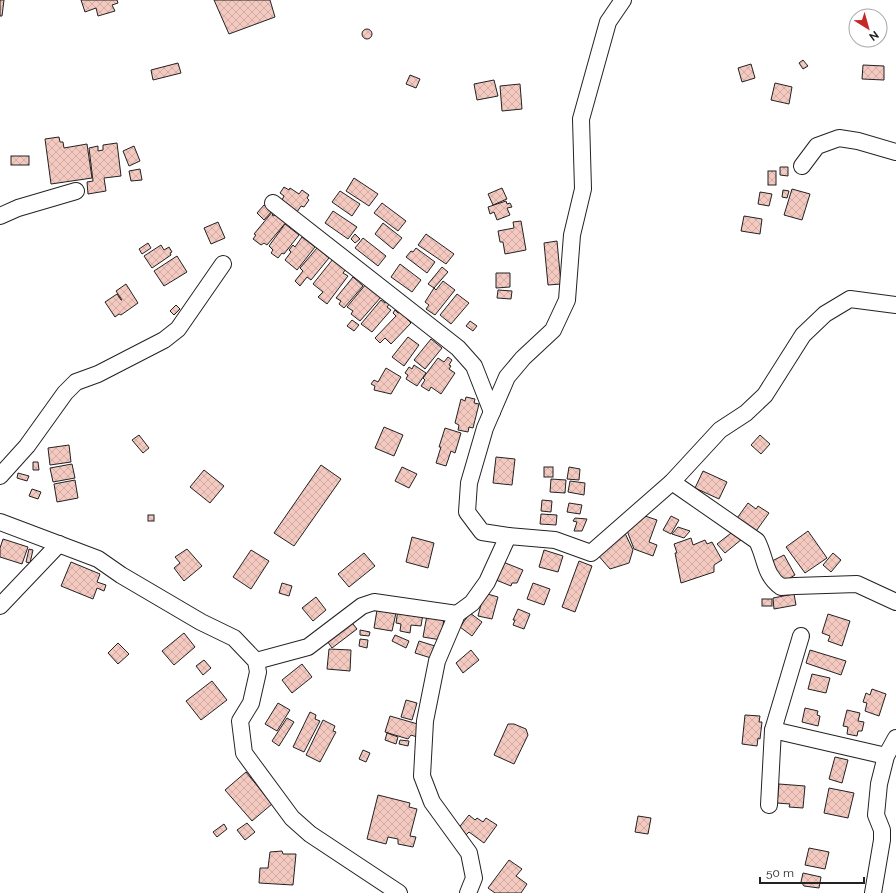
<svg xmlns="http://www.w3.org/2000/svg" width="896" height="893" font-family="Raleway,sans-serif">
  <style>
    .building { fill: url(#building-cross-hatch); stroke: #222 }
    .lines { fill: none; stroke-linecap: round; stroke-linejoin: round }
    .minor-casing { stroke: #222; stroke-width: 18 }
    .minor { stroke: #fff; stroke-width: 16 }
  </style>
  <defs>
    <pattern id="building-cross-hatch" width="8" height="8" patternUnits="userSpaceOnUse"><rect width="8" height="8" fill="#f3c9c0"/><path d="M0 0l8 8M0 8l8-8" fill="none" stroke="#d0aca5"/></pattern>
  </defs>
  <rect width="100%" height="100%" fill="#fff"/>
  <g class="building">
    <path d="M0 0H4L2 16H0Z"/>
    <path d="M81 0H117L118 3 112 5 115 11 98 16 96 8 85 12Z"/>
    <path d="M214 0H270L275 17 229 34Z"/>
    <circle cx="367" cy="34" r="5"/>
    <path d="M803 60 808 66 803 69 799 63Z"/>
    <path d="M178 63 181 73 153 80 151 70Z"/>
    <path d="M751 64 755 78 742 82 738 68Z"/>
    <path d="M863 65 884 66V80L862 79Z"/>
    <path d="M410 75 420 79 416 88 406 84Z"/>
    <path d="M494 80 498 96 477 100 474 84Z"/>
    <path d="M775 83 792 87 789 104 771 100Z"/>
    <path d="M520 84 522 109 502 111 500 86Z"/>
    <path d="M59 137 60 142H63L64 148 87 144 92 178 51 184 45 139Z"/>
    <path d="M117 143 121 176 104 178 106 191 88 194 87 182 93 181 89 148 98 146V151L103 150V145Z"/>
    <path d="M134 146 140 161 129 166 123 151Z"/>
    <rect x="11" y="156" width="18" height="9"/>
    <path d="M780 167H788V176L780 175Z"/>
    <path d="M140 169 142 180 131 181 129 171Z"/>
    <rect x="768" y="171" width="8" height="14"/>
    <path d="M354 178 378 194 369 206 346 191Z"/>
    <path d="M284 187 289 190 290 188 299 194 302 190 309 195 307 198 309 200 304 207 301 206 297 212 282 200 284 196 280 193Z"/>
    <path d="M502 188 507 199 493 205 488 194Z"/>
    <path d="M792 189 810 194 802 220 784 215Z"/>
    <path d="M783 190 789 191 787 198 782 197Z"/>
    <path d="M340 191 360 204 352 216 332 202Z"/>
    <path d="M760 192 772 194 769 206 758 204Z"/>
    <path d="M506 201 507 204 510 203 512 207 507 208 510 215 497 220 494 212 490 214 488 207Z"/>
    <path d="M382 203 406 221 398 231 374 213Z"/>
    <path d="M264 205 272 211 264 220 257 213Z"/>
    <path d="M273 211 275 212 272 215 274 216 277 212 287 221 267 245 264 243 261 245 253 239 256 235 254 234Z"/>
    <path d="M333 211 357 227 348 239 325 223Z"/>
    <path d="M744 216 762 219 760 234 741 231Z"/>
    <path d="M521 221 526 250 505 254 503 242H500L498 231 514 228 513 222Z"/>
    <path d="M218 222 225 238 211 244 204 228Z"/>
    <path d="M383 223 402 238 393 249 375 234Z"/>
    <path d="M285 224 299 235 284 254 282 253 278 258 271 253 273 250 269 246Z"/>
    <path d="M355 234 360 239 355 243 351 239Z"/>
    <path d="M426 234 454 254 446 264 418 245Z"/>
    <path d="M302 237 315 247 297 270 285 260 291 252 289 250 293 245 295 247Z"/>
    <path d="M363 238 386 256 378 266 355 248Z"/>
    <path d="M557 241 561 284 548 285 544 243Z"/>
    <path d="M148 243 151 248 142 254 139 249Z"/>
    <path d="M161 245 164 250 169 247 172 252 170 253 171 255 152 268 144 256Z"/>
    <path d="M317 248 329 258 311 280 307 277 300 286 295 281 303 271 300 268Z"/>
    <path d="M416 248 435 262 427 273 406 257 411 251 413 252Z"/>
    <path d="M177 256 187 272 164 286 154 271Z"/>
    <path d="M333 259 346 269 343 273 348 276 327 304 318 297 323 292 313 284Z"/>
    <path d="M400 264 421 280 412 292 391 277Z"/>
    <path d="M442 267 448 272 434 288 428 284Z"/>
    <path d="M496 273H510V287L496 288Z"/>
    <path d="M353 277 363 286 344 308 339 304 341 301 336 298Z"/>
    <path d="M443 281 455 290 435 315 426 309 429 305 425 302 434 288 436 290Z"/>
    <path d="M126 284 138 303 121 315 119 314 115 317 105 302 117 294 121 300H122L116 291Z"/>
    <path d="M366 284 381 297 360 321 351 314 353 311 347 307Z"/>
    <path d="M498 290 512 291 511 299 497 298Z"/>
    <path d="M457 294 469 303 451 324 440 315Z"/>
    <path d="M381 300 385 303 388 301 390 303 387 307 391 310 372 332 361 324Z"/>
    <path d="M176 305 180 309 174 315 170 311Z"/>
    <path d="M395 310 398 313 400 312 411 323 391 344 385 338 380 343 375 338 396 316 393 313Z"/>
    <path d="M352 320 359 325 354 331 347 326Z"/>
    <path d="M470 321 477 326 473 331 466 326Z"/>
    <path d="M408 337 419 345 404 366 392 357Z"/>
    <path d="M431 339 442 348 425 369 414 360Z"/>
    <path d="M448 357 452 360 449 365 451 366 449 369 455 373 441 394 431 387 429 391 421 386 425 380 423 378 438 358 444 362Z"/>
    <path d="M414 365 426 373 417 386 406 379 408 375 405 373 409 367 412 369Z"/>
    <path d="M386 368 401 377 391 394 374 390 375 386 371 384 374 380 378 382Z"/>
    <path d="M466 397 475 399 474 403 479 404 473 428 469 427 468 432 458 430 459 425 455 423 461 399 465 401Z"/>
    <path d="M384 427 403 435 394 456 375 448Z"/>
    <path d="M445 428 461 433 455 453 451 451 446 466 436 463 441 447H439Z"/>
    <path d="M139 435 149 448 143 453 132 440Z"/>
    <path d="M760 435 770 444 761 454 751 445Z"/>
    <path d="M69 445 71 462 50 465 48 448Z"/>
    <path d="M496 457 515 459 512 485 493 483Z"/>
    <path d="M33 462H38L39 470H33Z"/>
    <path d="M72 464 75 478 53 482 50 468Z"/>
    <path d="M321 465 341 479 294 546 274 533Z"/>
    <path d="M402 467 417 474 409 488 395 481Z"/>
    <rect x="544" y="467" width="9" height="10"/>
    <path d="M569 467 580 469 579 480 567 479Z"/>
    <path d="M204 470 224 486 210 503 190 487Z"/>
    <path d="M703 471 727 482 719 499 695 488Z"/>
    <path d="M18 473 29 476 27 481 17 478Z"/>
    <path d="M551 479 566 480 565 493 550 492Z"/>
    <path d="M75 480 78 498 57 502 54 484Z"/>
    <path d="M570 481 585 483 584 495 568 492Z"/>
    <path d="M32 489 41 492 38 499 29 496Z"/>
    <path d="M542 500 552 501 551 512 541 511Z"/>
    <path d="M569 503 582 505 580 514 567 512Z"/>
    <path d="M748 503 756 509 758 506 769 513 754 534 735 521Z"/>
    <path d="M541 514 557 515 556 525 540 524Z"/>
    <path d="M639 514 657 520 649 542 657 545 653 556 634 549 626 528Z"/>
    <rect x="148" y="515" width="6" height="6"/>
    <path d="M671 516 679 520 671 534 663 530Z"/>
    <path d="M575 518 587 519 582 531H574L577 522 573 521Z"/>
    <path d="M678 527 690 531 684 538 672 534Z"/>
    <path d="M623 529 633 550 629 563 610 569 597 554Z"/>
    <path d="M735 530 742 539 725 553 717 544Z"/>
    <path d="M808 531 827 558 805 573 786 547Z"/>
    <path d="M412 537 434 543 428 568 406 562Z"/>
    <path d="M691 538 693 545 705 540 707 544 712 542 722 560 714 565V572L681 583 675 553H677L674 544Z"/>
    <path d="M3 539 28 547 22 564 0 557V548Z"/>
    <path d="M29 549 33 550 30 563 26 562Z"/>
    <path d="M187 549 202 566 184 581 174 568 180 563 175 557Z"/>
    <path d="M251 550 269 561 251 589 233 577Z"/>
    <path d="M544 550 563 556 558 572 539 567Z"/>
    <path d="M364 553 375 566 349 587 338 574Z"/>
    <path d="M833 553 841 560 831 572 823 565Z"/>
    <path d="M784 555 795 575 780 584 768 563Z"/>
    <path d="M579 561 592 566 575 612 562 607Z"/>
    <path d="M71 562 100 574 97 582 106 585 104 591 97 588 93 599 61 586Z"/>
    <path d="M503 562 523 570 517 583H512L511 586 496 580Z"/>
    <path d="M282 583 292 586 289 596 279 593Z"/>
    <path d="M533 583 550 589 544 605 527 599Z"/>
    <path d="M484 593 498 597 492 619 478 616Z"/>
    <path d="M794 594 796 605 774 609 773 598Z"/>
    <path d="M316 597 326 610 313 621 302 608Z"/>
    <rect x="762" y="599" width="10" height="7"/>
    <path d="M518 609 530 614 524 629 513 625 515 620H513Z"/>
    <path d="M377 610 396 613 392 631 374 628Z"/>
    <path d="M398 610 423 614 421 626 411 625 410 633 400 631 401 624 396 623Z"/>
    <path d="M470 613 482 622 472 636 460 627Z"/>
    <path d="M828 614 850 621 842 646 828 641 830 636 822 633Z"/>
    <path d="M427 615 444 618 441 640 423 637Z"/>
    <path d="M349 619 357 629 332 648 325 638Z"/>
    <path d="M360 630 370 632 369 636 360 635Z"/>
    <path d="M184 633 195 647 174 665 162 651Z"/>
    <path d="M395 635 409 641 406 648 392 641Z"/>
    <path d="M360 639 368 640 367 648 359 646Z"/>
    <path d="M419 641 435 646 431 658 415 653Z"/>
    <path d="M118 643 129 654 118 664 108 653Z"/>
    <path d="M329 649 351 650 350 671 327 669Z"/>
    <path d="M471 650 479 660 463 673 456 663Z"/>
    <path d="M810 650 846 661 841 675 806 663Z"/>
    <path d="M204 660 211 668 203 675 196 666Z"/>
    <path d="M302 664 312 677 292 693 282 680Z"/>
    <path d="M812 674 830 678 826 693 808 689Z"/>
    <path d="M212 681 227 700 201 720 186 701Z"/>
    <path d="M872 689 886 694 879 716 865 711 867 703 863 702 866 693 870 695Z"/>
    <path d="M406 700 417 703 412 720 401 717Z"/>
    <path d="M278 703 290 710 277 731 265 724Z"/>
    <path d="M805 708 818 711 817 715 820 716 818 726 802 722Z"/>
    <path d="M847 710 860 713 858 721 864 722 862 731H858L857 736 847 734 848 727 843 726Z"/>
    <path d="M310 712 316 715 315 719 320 721 304 752 293 747Z"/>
    <path d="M745 715 760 716 759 722H762L760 739 758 738 757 746 742 744Z"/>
    <path d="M390 716 421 725 417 737 411 735 408 739 385 732Z"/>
    <path d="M287 718 294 722 279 746 272 741Z"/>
    <path d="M323 720 335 726 333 731 336 732 320 762 306 755Z"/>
    <path d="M508 724H514L526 729 528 735 514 764 494 755Z"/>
    <path d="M387 733 398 737 396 744 385 740Z"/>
    <path d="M400 740 409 741 408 746 399 744Z"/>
    <path d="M363 750 370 753 366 762 359 759Z"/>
    <path d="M835 757 848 760 842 783 829 779Z"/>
    <path d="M246 772 272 804 252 821 225 790Z"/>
    <path d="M779 784 805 786 803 808 789 807 790 804 777 803Z"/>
    <path d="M829 788 854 793 848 818 824 813Z"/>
    <path d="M378 795 410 803 409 807 417 809 410 836 416 837 413 847 398 844V839L388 837 386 844 367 839Z"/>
    <path d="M469 815 475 820 477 818 483 822 486 818 497 825 484 843 469 832 465 836 457 830Z"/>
    <path d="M638 816 651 818 648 834 635 832Z"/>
    <path d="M247 823 255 832 245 840 237 830Z"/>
    <path d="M224 824 227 829 217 837 213 832Z"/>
    <path d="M809 848 829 852 825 869 805 865Z"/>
    <path d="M282 851 283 854H296L293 885 259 883 260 868H268L270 852Z"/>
    <path d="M509 860 522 869 516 876 527 884 521 893H495L488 888Z"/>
    <path d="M803 873 821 877 819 888 804 886 801 882Z"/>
  </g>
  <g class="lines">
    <g class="minor-casing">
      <g id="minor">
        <path d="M802 166 817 146 839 138 858 141 896 152"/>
        <path d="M273 203 458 348 474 366 492 412"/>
        <path d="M0 216 18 208 76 191"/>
        <path d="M0 476 27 446 65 393 76 382 98 374 164 340 178 329 223 264"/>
        <path d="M672 482 757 541C766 558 764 575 781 587L795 586 857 584 896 602"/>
        <path d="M0 522 98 559 121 575 201 622 234 638 256 661 258 672 251 703 240 721 244 753 292 818 310 834 399 893"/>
        <path d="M508 536 555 540 591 553 672 482 720 430 746 413 765 395 803 335 825 314 850 299 896 305"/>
        <path d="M0 606 59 544"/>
        <path d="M256 661 308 647 362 606 374 602 457 614"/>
        <path d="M773 730 801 636"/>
        <path d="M769 805 773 730 886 756"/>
        <path d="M468 893 474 878 469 853 432 802 422 776 425 721 437 661 457 614 472 603 487 582 508 536 482 532 467 512 469 483 485 428 507 377 523 358 553 330 567 300 572 235 583 189 581 119 608 22 623 0"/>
        <path d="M873 893 882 840V830L876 815 879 784 886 756 896 738"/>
      </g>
    </g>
    <use href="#minor" class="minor"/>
  </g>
  <g transform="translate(868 28) rotate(143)"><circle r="19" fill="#ffffff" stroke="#a7a7a7"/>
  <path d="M0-3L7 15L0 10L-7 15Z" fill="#c62828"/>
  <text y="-6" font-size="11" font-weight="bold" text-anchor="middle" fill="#222222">N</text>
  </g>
  <path d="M760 877v6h104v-6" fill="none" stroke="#222222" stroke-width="2"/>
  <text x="766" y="877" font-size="12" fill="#222222" stroke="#ffffff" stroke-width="3" paint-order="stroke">50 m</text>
</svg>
